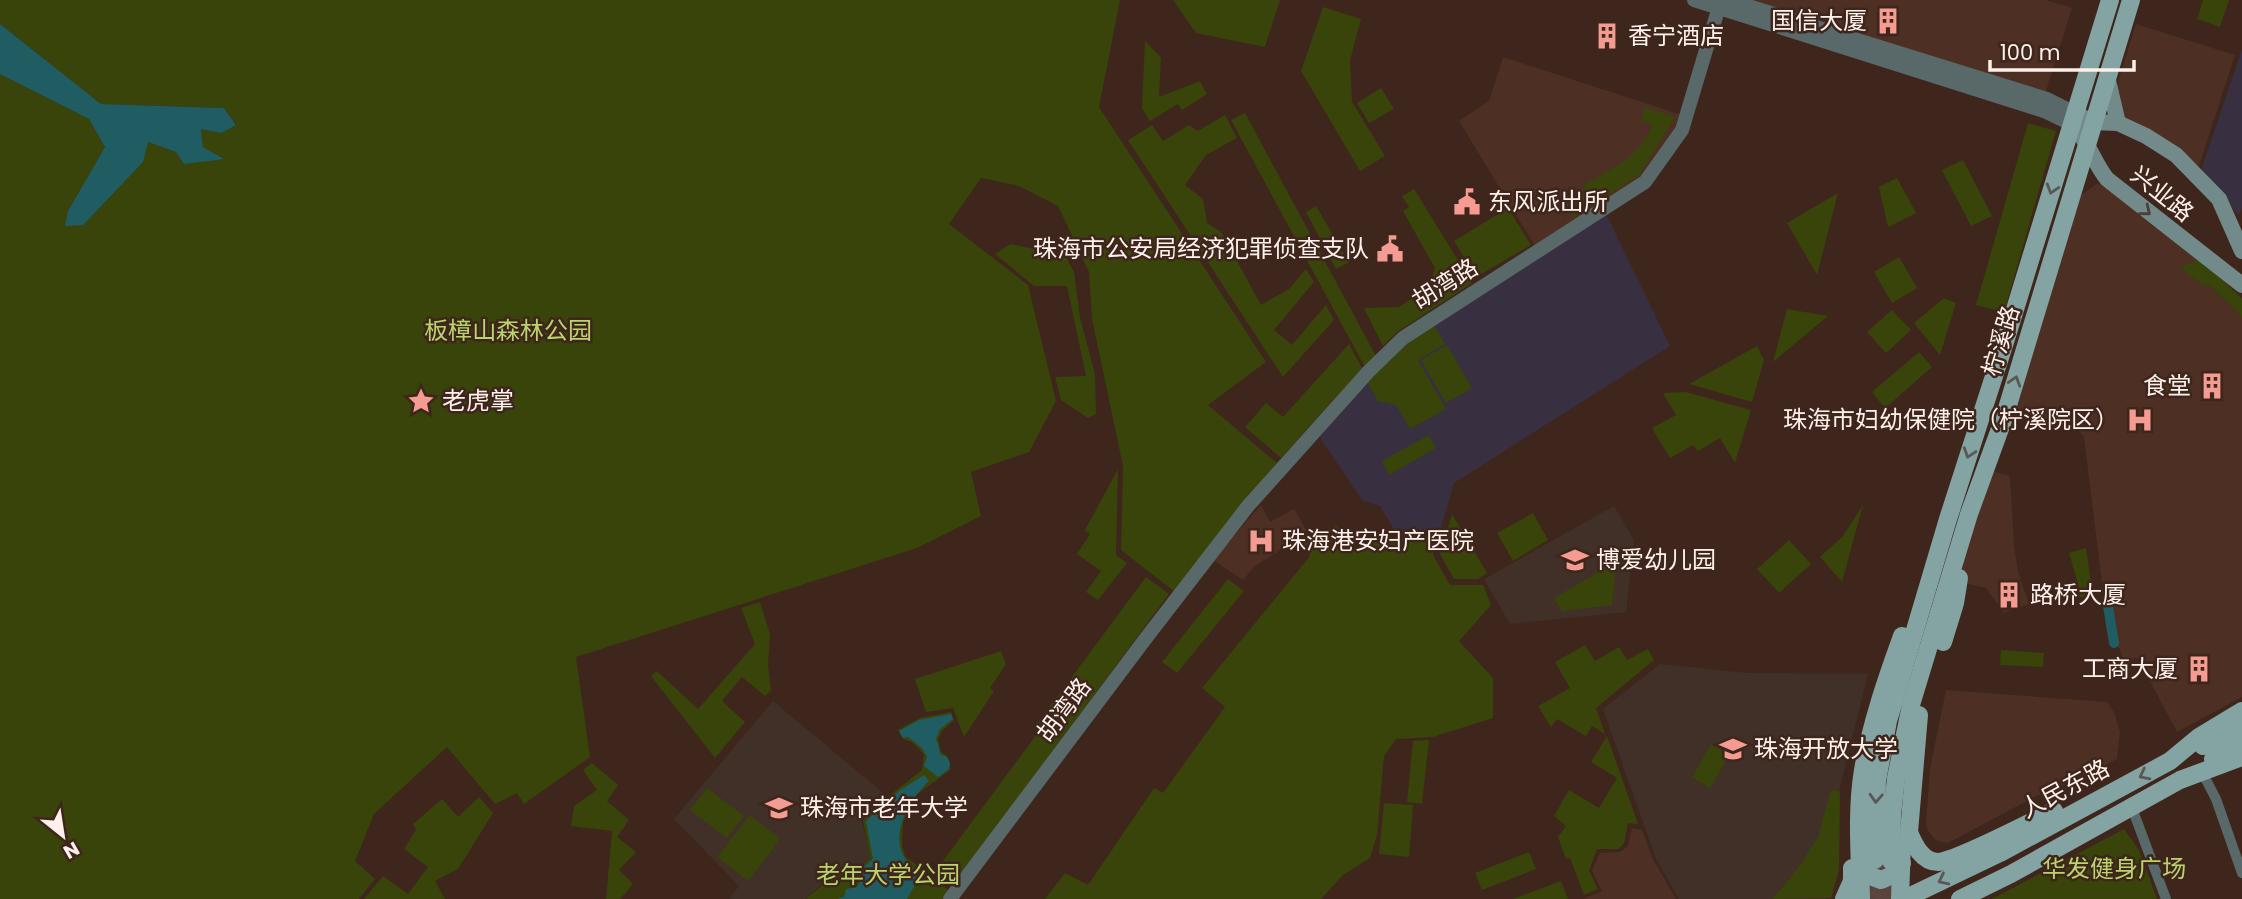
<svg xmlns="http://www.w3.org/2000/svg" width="2242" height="899" font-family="Poppins,'Noto Sans SC',sans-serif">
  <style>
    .built { fill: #4d2f23 }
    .industrial { fill: #383041 }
    .education { fill: #413027 }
    .green { fill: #384409 }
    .water { fill: #205d63 }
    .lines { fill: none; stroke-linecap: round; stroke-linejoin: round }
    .canal { stroke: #205d63; stroke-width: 10 }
    .primary-tunnel { stroke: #5b443b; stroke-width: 18; stroke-dasharray: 18 9; stroke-linecap: butt }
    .minor { stroke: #596868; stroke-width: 10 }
    .tertiary { stroke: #596868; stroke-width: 14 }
    .secondary { stroke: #728a8a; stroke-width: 16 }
    .primary { stroke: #84a3a3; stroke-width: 18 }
    .oneway { stroke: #5a5852 }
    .oneway2 { stroke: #4b3f38 }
    .labels { text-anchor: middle; stroke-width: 5; stroke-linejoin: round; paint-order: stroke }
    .poi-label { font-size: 24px; fill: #fef1ec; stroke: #3e261c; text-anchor: start }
    .street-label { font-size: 24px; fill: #fef1ec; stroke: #3e261c }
    .park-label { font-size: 24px; fill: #bad46d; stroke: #3e261c }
  </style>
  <rect width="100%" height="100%" fill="#3e261c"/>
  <g class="built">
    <path d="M1730 0H2046L2072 8 2044 97Z"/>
    <path d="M2136 24 2235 55 2198 169 2122 120 2115 92Z"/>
    <path d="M1503 57 1679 114 1676 126 1641 176 1535 246 1459 121 1489 101Z"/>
    <path d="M2098 183 2135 206 2242 298V697L2177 732 2137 657 2125 663 2106 616 2084 437 2075 426 2012 412 2081 195Z"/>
    <path d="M1988 470 2010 476 2014 546 2018 572 2029 604 2004 613 1986 588 1960 582 1971 514Z"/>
    <path d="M1261 505 1270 522 1294 509 1308 533 1255 566 1243 580 1213 560Z"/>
    <path d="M1946 690 2107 702 2114 712 2120 732 2117 759 2076 781 2046 791 1948 843 1937 841 1928 831 1926 822 1930 769Z"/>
    <path d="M1632 828 1642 830 1653 859 1676 899H1583L1602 891 1592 871 1600 853 1620 852 1628 846Z"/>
  </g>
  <g class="industrial">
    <path d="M2242 49V207L2239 215 2201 171Z"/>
    <path d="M1606 214 1670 346 1454 483 1438 538 1398 536 1380 506 1362 500 1317 433 1407 341Z"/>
  </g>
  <g class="education">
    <path d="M1614 506 1634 540 1626 612 1510 624 1484 579Z"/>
    <path d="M1660 664 1747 673 1868 674 1839 790 1834 884 1826 899H1679L1656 859 1603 709Z"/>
    <path d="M773 701 888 797 862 820 870 858 859 867 842 866 805 899H729L739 886 674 819Z"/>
  </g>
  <g class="green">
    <path d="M0 0H1120L1099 107 1266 362 1208 405 1278 464 1175 592 1121 550 1123 466 1092 319 1089 272 1058 206 1019 186 981 178 949 224 1028 285 1056 401 1029 452 971 472 981 516 917 548 576 657 590 757 524 804 517 793 495 804 447 747 374 814 355 861 375 879 359 899H0V74L89 119 105 147 68 211 148 142 176 152 223 159 203 147 201 128 221 133 236 124 224 108 101 104 0 24Z"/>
    <path d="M1173 0H1280L1265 47 1196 33Z"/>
    <path d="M2203 0H2229L2220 27 2197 19Z"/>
    <path d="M1323 7 1361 19 1350 60 1352 102 1385 156 1360 171 1301 71Z"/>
    <path d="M1145 41 1161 58 1159 97 1200 81 1207 94 1182 110 1178 104 1150 121 1142 108Z"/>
    <path d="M1381 88 1394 109 1369 123 1357 103Z"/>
    <path d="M1645 107 1675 117 1640 174 1573 218 1565 205 1586 192 1583 186C1608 170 1644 155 1652 124L1641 120Z"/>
    <path d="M1245 113 1377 358 1366 369 1231 120Z"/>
    <path d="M1225 115 1237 138 1206 155 1185 185 1203 199 1207 223 1221 232 1261 305 1289 289 1306 269 1314 282 1274 330 1292 345 1326 305 1334 320 1283 377 1128 140 1152 125 1163 141 1189 125 1198 131Z"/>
    <path d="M2028 123 2056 131 2004 312 1976 305Z"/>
    <path d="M1963 160 1992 216 1971 226 1942 170Z"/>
    <path d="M1897 178 1916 213 1888 227 1879 187Z"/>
    <path d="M1414 189 1472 283 1397 332 1383 346 1364 308 1399 307 1429 287 1435 268 1403 211 1409 207 1402 196Z"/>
    <path d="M1838 193 1817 275 1787 223Z"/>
    <path d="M1316 206 1349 262 1336 269 1306 212Z"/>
    <path d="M1508 208 1531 245 1476 277 1454 241Z"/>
    <path d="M1010 244 1065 255 1074 272 1080 318 1095 374 1096 414 1088 418 1061 400 1055 377 1086 376 1067 286H1034L995 254Z"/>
    <path d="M1899 257 1917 288 1892 303 1874 272Z"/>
    <path d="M2201 259 2242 299V317L2210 286 2202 285 2180 267Z"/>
    <path d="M1944 298 1956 303 1940 355 1914 323Z"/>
    <path d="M1787 309 1828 316 1773 362Z"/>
    <path d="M1892 310 1911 330 1886 353 1867 332Z"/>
    <path d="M1432 322 1445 344 1418 360 1446 409 1410 429 1396 405 1378 401 1365 378Z"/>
    <path d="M1349 344 1362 368 1281 458 1245 427 1266 403 1283 417Z"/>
    <path d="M1447 345 1472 388 1446 403 1421 360Z"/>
    <path d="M1757 346 1764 360 1752 402 1689 384Z"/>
    <path d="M1919 352 1932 367 1885 408 1872 392Z"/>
    <path d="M1686 392 1751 410 1735 463 1720 438 1698 451 1693 445 1670 458 1652 428 1676 415 1663 393Z"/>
    <path d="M1429 435 1436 448 1389 475 1382 461Z"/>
    <path d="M1118 469 1116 555 1127 563 1098 600 1086 592 1101 571 1077 554 1090 534 1085 530Z"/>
    <path d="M1863 505 1842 582 1820 557 1843 536Z"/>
    <path d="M1533 513 1548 540 1513 561 1497 533Z"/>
    <path d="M1452 514 1487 573 1478 579H1454L1440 554Z"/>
    <path d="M1336 525 1350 552 1376 538 1437 540 1433 555 1450 585H1483L1491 605 1459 641 1493 678V718L1433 737 1396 739 1384 756 1377 835 1370 858 1343 875 1321 899H1045L1065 873 1088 885 1154 788 1163 793 1225 707 1202 688 1310 556 1304 543Z"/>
    <path d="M1789 540 1811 564 1779 593 1757 569Z"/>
    <path d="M2086 548 2093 597H2050L2079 587 2069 553Z"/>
    <path d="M1616 562 1612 605 1562 611 1554 598Z"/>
    <path d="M1146 577 1169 594 952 886 934 873 1037 734V724Z"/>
    <path d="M1228 579 1244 591 1177 673 1162 662Z"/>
    <path d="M760 602 770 634 768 666 771 690 765 696 742 677 722 701 745 722 715 758 651 676 657 671 698 709 755 644 741 608Z"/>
    <path d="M1585 645 1595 661 1619 647 1627 660 1648 649 1654 660 1596 708 1605 734 1592 726 1586 736 1557 719 1551 727 1538 706 1570 688 1555 662Z"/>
    <path d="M2001 650 2044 653 2043 667 2000 665Z"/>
    <path d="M1001 651 1006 664 990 688 994 691 964 737 953 708 926 712 915 679Z"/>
    <path d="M951 712 954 720 942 731 938 739 941 752C949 756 951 761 950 770L916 795 903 823 902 845 905 856 952 893 947 899H806L843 867 859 868 870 858 863 820 889 796 922 770 924 755C919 748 912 740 903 739L898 730 920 718Z"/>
    <path d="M1607 736 1638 824 1628 823 1624 843 1619 849H1597L1589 871 1598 889 1584 895 1570 858 1566 859 1558 837 1566 826 1554 816 1569 790 1599 808 1617 778 1591 762Z"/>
    <path d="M1429 740 1422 804 1407 802 1413 741Z"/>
    <path d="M1711 744 1729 755 1710 788 1692 777Z"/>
    <path d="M592 763 618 785 607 801 629 820 617 837 636 852 619 870 633 884 620 899H606L612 831 571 826 574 806 597 790 583 770Z"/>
    <path d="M707 788 744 816 727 838 690 810Z"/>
    <path d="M1831 790 1840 791 1839 870 1831 898 1773 899 1800 865 1818 837Z"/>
    <path d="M479 797 493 813 458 869 435 881 445 899H364L383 876 408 894 428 867 404 849 416 830 413 824 442 799 458 817Z"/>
    <path d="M1384 803 1413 805 1409 857 1379 854Z"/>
    <path d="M750 815 780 839 748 881 717 857Z"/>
    <path d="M2124 829 2139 850 2157 899H1992Z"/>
    <path d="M1529 852 1536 869 1482 890 1475 873Z"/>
    <path d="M1561 881 1568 899H1513Z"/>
  </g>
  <g class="water">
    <path d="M0 24 101 104 224 108 236 125 221 133 201 129 203 147 224 159 184 164 176 152 148 142 143 162 83 225 65 226 68 211 105 147 89 119 0 74Z"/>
    <path d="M951 714 953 719 940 729 936 739 941 755 946 756 950 763 949 769 938 777 924 766 927 757 922 748 908 737 903 738 899 731 919 720Z"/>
    <path d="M924 775 929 781C911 798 891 829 903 855 907 862 915 870 920 876L907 899H837L844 897 846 889 857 887 860 880 859 871 873 859 866 821 899 791Z"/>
  </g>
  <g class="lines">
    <path class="canal" d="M2108 606 2114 643"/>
    <g class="primary-tunnel">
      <path d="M1874 899 1875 864"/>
      <path d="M1891 899V864"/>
    </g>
    <g class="minor">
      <path d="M2202 772 2216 799 2242 873"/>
      <path d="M2132 808 2166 899"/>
    </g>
    <g class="tertiary">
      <path d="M1694 0 2044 111 2071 124"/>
      <path d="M1729 0 2047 99 2075 113"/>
      <path d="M950 899 1146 638 1248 506 1368 372 1403 338 1645 182 1682 130 1721 0"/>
    </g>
    <g class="secondary">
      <path d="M2107 76 2118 123"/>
      <path d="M2075 113 2092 122 2118 123 2146 136 2176 155 2219 199 2242 251"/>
      <path d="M2071 124C2088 139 2093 162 2107 179L2242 285"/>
    </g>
    <g class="primary">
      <path d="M1943 642 1955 603 1959 578"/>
      <path d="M1919 715 1909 832C1914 845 1922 862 1938 862 1957 861 2032 821 2054 811"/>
      <path d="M2203 746 2238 729"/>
      <path d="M2213 759 2242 742"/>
      <path d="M1875 860 1877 781 1888 721 1948 519 2005 342 2110 0"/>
      <path d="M1891 861 1892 815 1896 778 1911 705 1969 514 2005 415 2131 0"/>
      <path d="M1860 863 1868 875 1881 880 1895 874 1902 863"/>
      <path d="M1844 899 1852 881V868"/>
      <path d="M1861 899C1860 857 1856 812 1863 770 1871 724 1886 680 1902 636"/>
      <path d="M1900 899 1902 843"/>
      <path d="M1904 899 2000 853 2170 761 2199 737 2242 711"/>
      <path d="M1960 899 2011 874 2180 780 2242 757"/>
    </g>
  </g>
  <defs><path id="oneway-chevron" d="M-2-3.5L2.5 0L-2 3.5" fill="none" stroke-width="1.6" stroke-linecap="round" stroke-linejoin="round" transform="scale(1.75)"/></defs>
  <g class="oneway">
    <use href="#oneway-chevron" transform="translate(2052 189) rotate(107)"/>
    <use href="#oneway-chevron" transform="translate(2015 381) rotate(-73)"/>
    <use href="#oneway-chevron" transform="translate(1969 453) rotate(108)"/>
    <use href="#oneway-chevron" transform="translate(2144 775) rotate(153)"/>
    <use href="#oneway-chevron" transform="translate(1876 798) rotate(93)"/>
    <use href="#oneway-chevron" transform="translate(1943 880) rotate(154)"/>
  </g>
  <use class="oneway2" href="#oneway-chevron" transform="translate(2146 211) rotate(39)"/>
  <defs>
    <g id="building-bare" transform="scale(2.1)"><path d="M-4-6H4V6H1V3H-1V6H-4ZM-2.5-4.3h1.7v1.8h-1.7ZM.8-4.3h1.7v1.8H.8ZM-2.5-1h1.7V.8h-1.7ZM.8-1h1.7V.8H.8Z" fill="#f59c92" stroke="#3e261c" stroke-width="2.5" paint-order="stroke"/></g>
    <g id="civic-bare" transform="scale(2.1)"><path d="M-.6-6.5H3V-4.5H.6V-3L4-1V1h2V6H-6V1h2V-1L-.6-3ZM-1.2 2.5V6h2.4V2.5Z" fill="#f59c92" stroke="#3e261c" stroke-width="2.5" paint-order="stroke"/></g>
    <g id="sight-bare" transform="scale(2.1)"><path d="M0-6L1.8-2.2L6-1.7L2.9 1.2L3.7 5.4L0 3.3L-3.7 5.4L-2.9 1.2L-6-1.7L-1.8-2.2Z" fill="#f59c92" stroke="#3e261c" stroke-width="2.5" paint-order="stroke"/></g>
    <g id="hospital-bare" transform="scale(2.1)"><path d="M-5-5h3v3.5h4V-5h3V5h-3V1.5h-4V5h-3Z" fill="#f59c92" stroke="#3e261c" stroke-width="2.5" paint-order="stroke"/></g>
    <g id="school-bare" transform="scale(2.1)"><path d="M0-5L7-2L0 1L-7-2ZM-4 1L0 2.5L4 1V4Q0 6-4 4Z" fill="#f59c92" stroke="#3e261c" stroke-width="2.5" paint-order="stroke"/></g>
    <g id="university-bare" transform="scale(2.1)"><path d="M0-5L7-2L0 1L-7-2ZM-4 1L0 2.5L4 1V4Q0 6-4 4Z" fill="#f59c92" stroke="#3e261c" stroke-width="2.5" paint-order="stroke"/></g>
  </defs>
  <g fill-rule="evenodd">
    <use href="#building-bare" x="1888" y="21"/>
    <use href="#building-bare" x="1607" y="36"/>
    <use href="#civic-bare" x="1467" y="202"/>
    <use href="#civic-bare" x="1390" y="249"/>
    <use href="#building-bare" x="2212" y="386"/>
    <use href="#sight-bare" x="421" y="401"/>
    <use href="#hospital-bare" x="2140" y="420"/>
    <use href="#hospital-bare" x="1261" y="541"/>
    <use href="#school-bare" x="1575" y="560"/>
    <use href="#building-bare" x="2009" y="595"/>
    <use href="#building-bare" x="2199" y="669"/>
    <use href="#university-bare" x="1733" y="749"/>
    <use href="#university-bare" x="779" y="808"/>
  </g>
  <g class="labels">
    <g class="poi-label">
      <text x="1867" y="29" text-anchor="end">国信大厦</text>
      <text x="1628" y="44">香宁酒店</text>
      <text x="1488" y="210">东风派出所</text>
      <text x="1369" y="257" text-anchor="end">珠海市公安局经济犯罪侦查支队</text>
      <text x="2191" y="394" text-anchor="end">食堂</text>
      <text x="442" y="409">老虎掌</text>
      <text x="2119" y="428" text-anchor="end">珠海市妇幼保健院（柠溪院区）</text>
      <text x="1282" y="549">珠海港安妇产医院</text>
      <text x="1596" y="568">博爱幼儿园</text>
      <text x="2030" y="603">路桥大厦</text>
      <text x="2178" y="677" text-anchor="end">工商大厦</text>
      <text x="1754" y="757">珠海开放大学</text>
      <text x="800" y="816">珠海市老年大学</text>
    </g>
    <g class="street-label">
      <text transform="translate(2162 194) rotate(39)" y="8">兴业路</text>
      <text transform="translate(1445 284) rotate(-32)" y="8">胡湾路</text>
      <text transform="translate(2001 341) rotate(-73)" y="8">柠溪路</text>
      <text transform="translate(1064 710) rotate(-53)" y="8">胡湾路</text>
      <text transform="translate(2065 789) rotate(-28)" y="8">人民东路</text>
    </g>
    <g class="park-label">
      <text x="508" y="339">板樟山森林公园</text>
      <text x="2114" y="877">华发健身广场</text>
      <text x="888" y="883">老年大学公园</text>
    </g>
  </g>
  <g transform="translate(63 836) rotate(150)" stroke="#3e261c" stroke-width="5" paint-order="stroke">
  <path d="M0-5L12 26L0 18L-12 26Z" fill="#fef1ec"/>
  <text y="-10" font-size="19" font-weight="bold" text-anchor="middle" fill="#fef1ec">N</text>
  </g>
  <path d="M1990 60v10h144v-10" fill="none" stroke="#fef1ec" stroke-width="3.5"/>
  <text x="2000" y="60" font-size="21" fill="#fef1ec" stroke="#3e261c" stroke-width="5" paint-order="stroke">100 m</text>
</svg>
